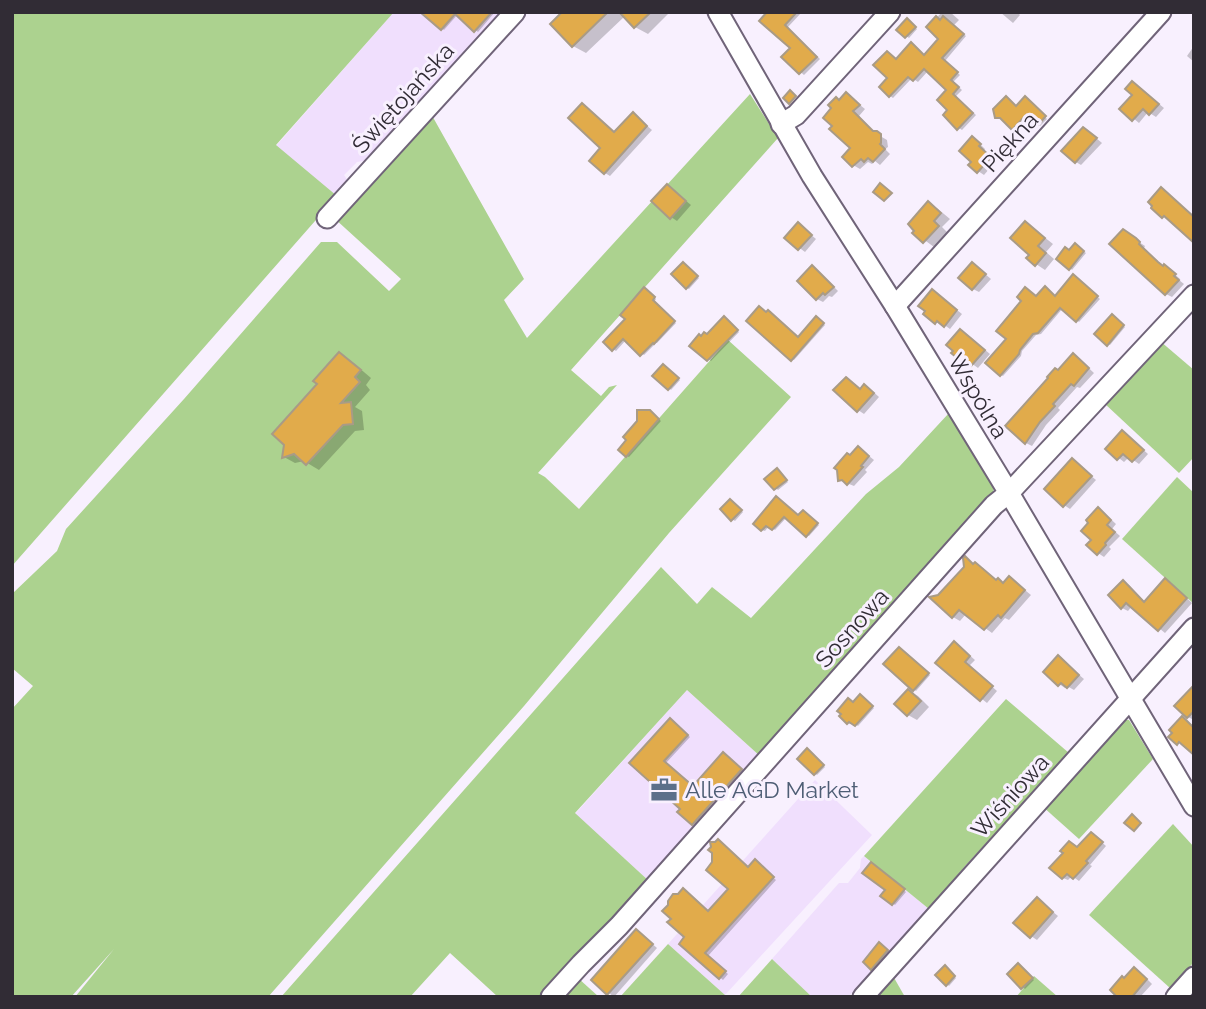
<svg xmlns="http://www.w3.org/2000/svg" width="1206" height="1009" font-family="Raleway,sans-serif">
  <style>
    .built { fill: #f0dffd }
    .green { fill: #acd28f }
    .shadow { fill: #0003 }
    .building { fill: #e1ab4b; stroke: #a99b86; stroke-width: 2 }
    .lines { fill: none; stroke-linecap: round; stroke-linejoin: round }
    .minor-casing { stroke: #706479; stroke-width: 23 }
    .minor { stroke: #fff; stroke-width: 19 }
    .labels { text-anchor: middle; stroke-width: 6; stroke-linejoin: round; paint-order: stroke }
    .street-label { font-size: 23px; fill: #312c35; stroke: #f8f0fe }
    .service-label { font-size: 23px; fill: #4e5e75; stroke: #f8f0fe; text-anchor: start }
  </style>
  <rect width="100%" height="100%" fill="#f8f0fe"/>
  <g class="built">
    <path d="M394 12H507L476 47H470L448 69 450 73 368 160 357 162 344 175 348 181 335 195 276 146Z"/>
    <path d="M687 690 761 757 650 882 575 814Z"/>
    <path d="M815 780 872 835 725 995 668 944Z"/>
    <path d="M864 856 929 909 848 997H812L772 959 839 883H848L860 868 861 859Z"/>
  </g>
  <g class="green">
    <path d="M12 12H394L276 145 337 196 12 566Z"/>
    <path d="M750 94 778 138 571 370 601 396 609 387 617 385 538 473 545 477 579 509 728 340 791 397 669 533 524 706 268 997H75L114 949 71 997H12V709L33 686 12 668V594L57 551 66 529 184 399 321 242H337L389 291 401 279 334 218 430 112 524 279 504 300 527 338Z"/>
    <path d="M1160 341 1194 370V457L1179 473 1104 403Z"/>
    <path d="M949 413 994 487 993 493 761 757 687 690 575 813 650 882 544 997H498L450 953 410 997H281L661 567 697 604 712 587 751 618 866 494 899 467Z"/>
    <path d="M1177 477 1194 493V604L1122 539Z"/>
    <path d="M1006 699 1069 753 966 865 929 909 864 856Z"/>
    <path d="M1119 720H1129L1153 759 1079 839 1042 806Z"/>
    <path d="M1173 824 1194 847V962L1170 988 1089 915Z"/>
    <path d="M668 944 725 995 727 997H620Z"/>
    <path d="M772 959 812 997H738Z"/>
    <path d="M893 976 905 997H874Z"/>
    <path d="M1034 976 1058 997H1016Z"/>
    <path d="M578 978 599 997H562Z"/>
  </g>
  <g class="shadow">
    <path d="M425 12H495L478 32 458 14 444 30Z"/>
    <path d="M565 12H668L669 13 648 34 635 27 625 16 586 53 573 46Z"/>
    <path d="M769 12H802L787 28 820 59 804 75 784 57 792 48Z"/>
    <path d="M942 12H950L959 20 953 26 966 36 945 61 960 75 953 82 962 90 955 97 976 115 962 130 959 128 949 110V89L928 71 918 82 912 78 893 98 890 96 889 78 896 60 925 56 941 39 928 27Z"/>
    <path d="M1000 12H1017L1020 15 1013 23Z"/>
    <path d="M910 22 917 29 909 38 898 30Z"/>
    <path d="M1194 46V62L1187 56Z"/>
    <path d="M1133 83 1164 108 1156 117 1148 112 1139 123 1122 109 1134 95Z"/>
    <path d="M846 94 865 109 859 116 875 133 887 140 888 147 885 149 890 154 880 165 875 161 872 164 868 162 860 169 853 165V148L840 101Z"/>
    <path d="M1028 100 1047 119 1040 126 1029 115 1015 129 1003 118 996 117 1017 108Z"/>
    <path d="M582 105 588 108 615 134 633 114 652 130 610 176 605 173 603 148Z"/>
    <path d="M1089 132 1102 143 1081 165 1076 162Z"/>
    <path d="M978 142 985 149 984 151 996 161 984 175 978 171Z"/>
    <path d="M668 186 691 205 677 221 671 217Z"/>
    <path d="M929 203 938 209 950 219 942 227 947 232 934 247 915 233Z"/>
    <path d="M1025 223 1034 229 1053 244 1046 252 1054 259 1045 270 1036 264Z"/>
    <path d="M798 224 816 239 805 252 786 238Z"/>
    <path d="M1123 232 1142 244 1145 246 1144 248 1164 267 1170 270 1180 279 1179 280 1184 284 1172 297 1166 294 1112 244Z"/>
    <path d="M1075 245 1086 253 1072 270 1070 268 1069 252Z"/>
    <path d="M685 265 699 278 689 289 687 288Z"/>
    <path d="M813 267 818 271 838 291 832 297 829 296 823 302 817 299Z"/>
    <path d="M978 268 991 279 979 292 973 289Z"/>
    <path d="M1076 278 1100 299 1079 322 1063 308 1041 334 1036 335 1022 351 1021 356 1003 376 1001 375 1009 339 1036 298 1055 297Z"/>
    <path d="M647 291 656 299 654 302 676 323 657 343H656L644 355 626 340 616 351 613 349 627 319Z"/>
    <path d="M938 295 962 314 950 329 943 324 942 326 936 322Z"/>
    <path d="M1114 318 1125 327 1110 345 1108 344Z"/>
    <path d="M727 319 739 332 711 361 708 359 701 337 708 336Z"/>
    <path d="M819 319 825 325 794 360 792 359 798 338Z"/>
    <path d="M966 334 990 354 978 368 971 363 969 365 964 362Z"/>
    <path d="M339 354 351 361 371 378 366 385 370 390 355 407 362 411 364 430 355 431 319 470 304 461 295 463 284 457Z"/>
    <path d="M1079 359 1094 373 1080 388 1077 387 1058 408 1060 410 1046 425 1032 446 1026 443 1008 426 1059 372Z"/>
    <path d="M665 367 680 380 671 390 669 388Z"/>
    <path d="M846 379 861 390 870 389 879 397 864 414 858 410Z"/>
    <path d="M653 414 661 421 629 457 627 456 639 422Z"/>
    <path d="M1128 436 1148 454 1139 464 1129 457 1124 462 1107 449Z"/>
    <path d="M864 452 874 460 865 470 867 472 854 486 839 480 850 457Z"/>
    <path d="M1072 460 1096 480 1070 509 1064 505Z"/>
    <path d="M779 472 788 482 778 490 767 479Z"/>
    <path d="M776 498 798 517 805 513 819 525 809 536 787 517 775 530 769 526 765 531 762 530Z"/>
    <path d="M733 502 743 512 735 521 732 519Z"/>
    <path d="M1104 513 1116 524 1112 529 1120 536 1109 547 1111 549 1104 557 1098 553 1093 540Z"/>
    <path d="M965 559 983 568 997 581 998 580 1005 584 1010 578 1031 595 1009 620 1005 618 992 633 966 614 960 621 953 617 939 597 966 568Z"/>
    <path d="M1123 582 1129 585 1146 603 1171 584 1192 603 1165 633 1132 606 1128 611 1122 608Z"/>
    <path d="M960 647 975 660 969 666 997 691 987 703 937 663Z"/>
    <path d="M901 650 930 675 916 691 885 664Z"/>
    <path d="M1059 658 1084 679 1074 690 1067 686 1065 688 1059 684Z"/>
    <path d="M1194 687V720L1188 717Z"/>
    <path d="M909 691 918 696 929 707 917 720 908 715Z"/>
    <path d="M863 698 874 708 858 726 852 722 850 724 848 722 854 704Z"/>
    <path d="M672 721 690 737 666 763 693 788 726 756 744 771 696 825 680 811 682 809 631 763Z"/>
    <path d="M809 751 825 767 817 775 799 759Z"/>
    <path d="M1096 837 1106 846 1090 865 1092 866 1079 881 1072 876 1068 880 1063 878 1078 849Z"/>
    <path d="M758 864 776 880 708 956 728 974 723 980 681 944 749 868Z"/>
    <path d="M874 866 906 892 895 905 883 895 887 890Z"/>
    <path d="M1037 899 1058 916 1037 940 1031 936Z"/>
    <path d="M642 935 657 948 614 997 593 980Z"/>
    <path d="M882 946 890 952 874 969 872 968Z"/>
    <path d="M1020 967 1034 980 1025 989 1009 974Z"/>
    <path d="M947 969 956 978 949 986 947 984Z"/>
    <path d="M1140 972 1152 984 1140 997H1120L1124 980Z"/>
  </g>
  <g class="building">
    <path d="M420 12H492L474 32 455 14 441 30Z"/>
    <path d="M562 12H608L572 47 550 24Z"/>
    <path d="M619 12H651L634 28Z"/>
    <path d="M767 12H797L785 25 817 57 799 74 781 57 790 48 759 21Z"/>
    <path d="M936 16 940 20 943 16 964 34 942 58 958 72 951 80 959 87 953 94 973 113 957 130 943 115 947 110 937 100 946 90 924 69 913 81 908 77 889 97 879 87 887 78 873 65 887 51 896 59 911 42 924 55 938 39 926 27Z"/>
    <path d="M907 18 916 27 905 38 896 30Z"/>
    <path d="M1132 81 1159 104 1149 115 1143 109 1132 121 1119 109 1132 95 1125 89Z"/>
    <path d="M790 90 796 96 789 104 783 98Z"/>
    <path d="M846 92 860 105 853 111 873 131H877L881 134V143L880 144 885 149 873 162 868 158 864 162 861 159 852 167 842 157 850 148 829 129 832 126 823 118 831 108 828 105 836 97 839 100Z"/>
    <path d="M1006 96 1016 106 1025 96 1046 116 1037 126 1026 115 1012 130 1000 118H995L993 109Z"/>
    <path d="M582 103 614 132 633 112 647 126 604 174 589 161 600 148 568 118Z"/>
    <path d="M1083 127 1097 138 1075 163 1061 151Z"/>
    <path d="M972 136 981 144 979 146 991 157 977 173 968 165 971 162 959 151Z"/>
    <path d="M880 183 892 193 884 201 873 192Z"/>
    <path d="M667 184 686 201 670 219 651 201Z"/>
    <path d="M1161 187 1194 217V243L1164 216 1162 218 1151 208 1152 206 1148 202Z"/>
    <path d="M928 201 941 213 934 221 939 226 923 243 912 233 914 231 908 224Z"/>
    <path d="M1025 221 1045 238 1038 246 1046 253 1035 266 1026 258 1029 255 1010 238Z"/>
    <path d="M798 222 812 235 798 250 784 238Z"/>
    <path d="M1123 229 1136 238 1140 242 1139 244 1158 262 1163 266 1164 264 1176 274 1174 276 1179 280 1165 295 1109 244Z"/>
    <path d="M1075 243 1084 251 1069 270 1056 259 1065 247 1069 250Z"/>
    <path d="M683 262 698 276 686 289 671 274Z"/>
    <path d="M972 262 986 274 972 290 958 278Z"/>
    <path d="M812 265 834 287 825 295 823 293 816 300 797 281Z"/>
    <path d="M1073 274 1098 296 1076 322 1060 308 1038 333 1033 334 1020 350 1019 354 1000 376 985 363 1006 339 996 331 1021 301 1017 297 1025 287 1036 296 1045 286 1055 296Z"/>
    <path d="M644 287 655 297 653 300 675 321 654 344 653 343 640 356 623 339 612 351 603 342 625 319 620 315Z"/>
    <path d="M932 289 957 310 944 327 937 321 935 324 923 314 925 311 918 306Z"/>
    <path d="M759 306 766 312 768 310 798 337 816 316 824 323 791 361 746 321Z"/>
    <path d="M1112 314 1124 325 1107 346 1094 334Z"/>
    <path d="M724 316 738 330 707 361 689 346 699 334 701 336 704 332 707 334Z"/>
    <path d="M960 329 985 350 971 366 965 361 963 363 951 353 953 351 946 345Z"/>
    <path d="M339 352 361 370 355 377 360 382 341 403 351 402 353 424 343 425 306 465 294 454 282 458 284 445 272 434 317 384 313 381Z"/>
    <path d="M1073 353 1089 368 1074 386 1071 384 1053 404 1055 406 1040 422 1025 444 1005 426 1048 378 1047 377 1055 368 1058 370Z"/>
    <path d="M663 364 679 378 668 390 652 376Z"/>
    <path d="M846 377 860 389 864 384 874 393 857 412 833 390Z"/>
    <path d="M637 410H650L659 419 626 457 618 450 626 440 623 437 637 421Z"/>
    <path d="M1122 430 1144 450 1132 462 1123 454 1117 460 1105 449Z"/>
    <path d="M858 446 869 456 861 466 863 467 847 485 842 480 838 481 837 470 834 468 847 453 850 455Z"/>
    <path d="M1072 458 1092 476 1063 507 1044 489Z"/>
    <path d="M777 468 787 480 774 490 764 479Z"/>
    <path d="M776 496 798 515 803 510 818 523 806 537 784 517 772 530 766 526 761 531 753 524Z"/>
    <path d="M730 499 742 510 731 521 720 509Z"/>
    <path d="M1098 507 1111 520 1107 525 1115 532 1105 543 1106 545 1097 555 1086 545 1091 540 1081 531 1088 523 1086 520Z"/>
    <path d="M965 556 973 564 975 562 996 580 998 578 1003 583 1009 576 1025 590 1001 618 998 615 984 630 959 610 952 618 929 597 938 595 964 567 963 558Z"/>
    <path d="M1165 578 1187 598 1158 631 1126 603 1121 609 1108 595 1123 580 1144 602Z"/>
    <path d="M954 641 970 656 965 662 993 686 980 701 935 663Z"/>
    <path d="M899 647 929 673 913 691 883 664Z"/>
    <path d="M1058 655 1079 675 1067 688 1061 683 1058 686 1043 672Z"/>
    <path d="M1194 685V711L1187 718 1174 706Z"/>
    <path d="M908 689 921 701 907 716 894 704Z"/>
    <path d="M860 694 873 706 855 726 849 722 847 724 839 716 841 714 837 711 848 698 853 702Z"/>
    <path d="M1182 716 1194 728V755L1179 742 1177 745 1168 737 1172 733 1169 730Z"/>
    <path d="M670 718 688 735 664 761 693 786 723 752 742 769 692 825 677 812 680 809 629 763Z"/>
    <path d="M807 748 824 765 814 775 797 759Z"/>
    <path d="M1132 814 1141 823 1134 831 1124 823Z"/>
    <path d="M1091 832 1103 842 1086 861 1088 863 1073 879 1067 874 1062 879 1049 868 1063 853 1060 851 1069 841 1077 847Z"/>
    <path d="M718 839 748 867 755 859 774 877 705 953 726 971 719 979 679 944 684 937 667 922 671 919 662 911 668 905V901L673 894H678L683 888 708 911 728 889 706 870 712 862V853L708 850 711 847 710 842H715Z"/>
    <path d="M871 862 905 889 892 905 880 896 885 890 862 873Z"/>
    <path d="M1037 897 1053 912 1030 938 1013 923Z"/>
    <path d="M636 929 653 944 607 995 591 980Z"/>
    <path d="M879 942 888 950 871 970 863 962Z"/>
    <path d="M1018 963 1033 978 1021 989 1007 974Z"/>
    <path d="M945 965 955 976 946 986 935 975Z"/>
    <path d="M1134 967 1147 979 1132 997H1117L1110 990 1122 976 1124 978Z"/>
  </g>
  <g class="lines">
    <g class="minor-casing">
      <g id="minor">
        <path d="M718 12 812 176 895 306 1009 493 1194 806"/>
        <path d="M781 124 796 115 890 12"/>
        <path d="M327 218 515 12"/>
        <path d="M895 306 1161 12"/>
        <path d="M551 997 581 964 619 926 994 505 1009 493 1194 295"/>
        <path d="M863 997 1194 628"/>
        <path d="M1176 997 1194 977"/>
      </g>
    </g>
    <use href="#minor" class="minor"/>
  </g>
  <defs>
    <g id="office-bare" transform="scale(2.1)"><path d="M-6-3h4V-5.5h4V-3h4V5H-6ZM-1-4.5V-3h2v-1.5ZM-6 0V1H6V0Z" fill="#5c6f8a" stroke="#f8f0fe" stroke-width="2.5" paint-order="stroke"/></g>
  </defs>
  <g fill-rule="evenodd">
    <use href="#office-bare" x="664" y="790"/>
  </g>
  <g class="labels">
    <g class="street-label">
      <text transform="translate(403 98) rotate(-48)" y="8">Świętojańska</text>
      <text transform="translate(1010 142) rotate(-48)" y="8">Piękna</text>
      <text transform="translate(978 396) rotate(59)" y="8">Wspólna</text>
      <text transform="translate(852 628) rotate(-48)" y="8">Sosnowa</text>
      <text transform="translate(1010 796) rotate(-48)" y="8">Wiśniowa</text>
    </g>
    <g class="service-label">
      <text x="685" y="798">Alle AGD Market</text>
    </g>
  </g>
  <rect width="1206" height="1009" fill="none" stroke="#312c35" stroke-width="28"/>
</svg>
